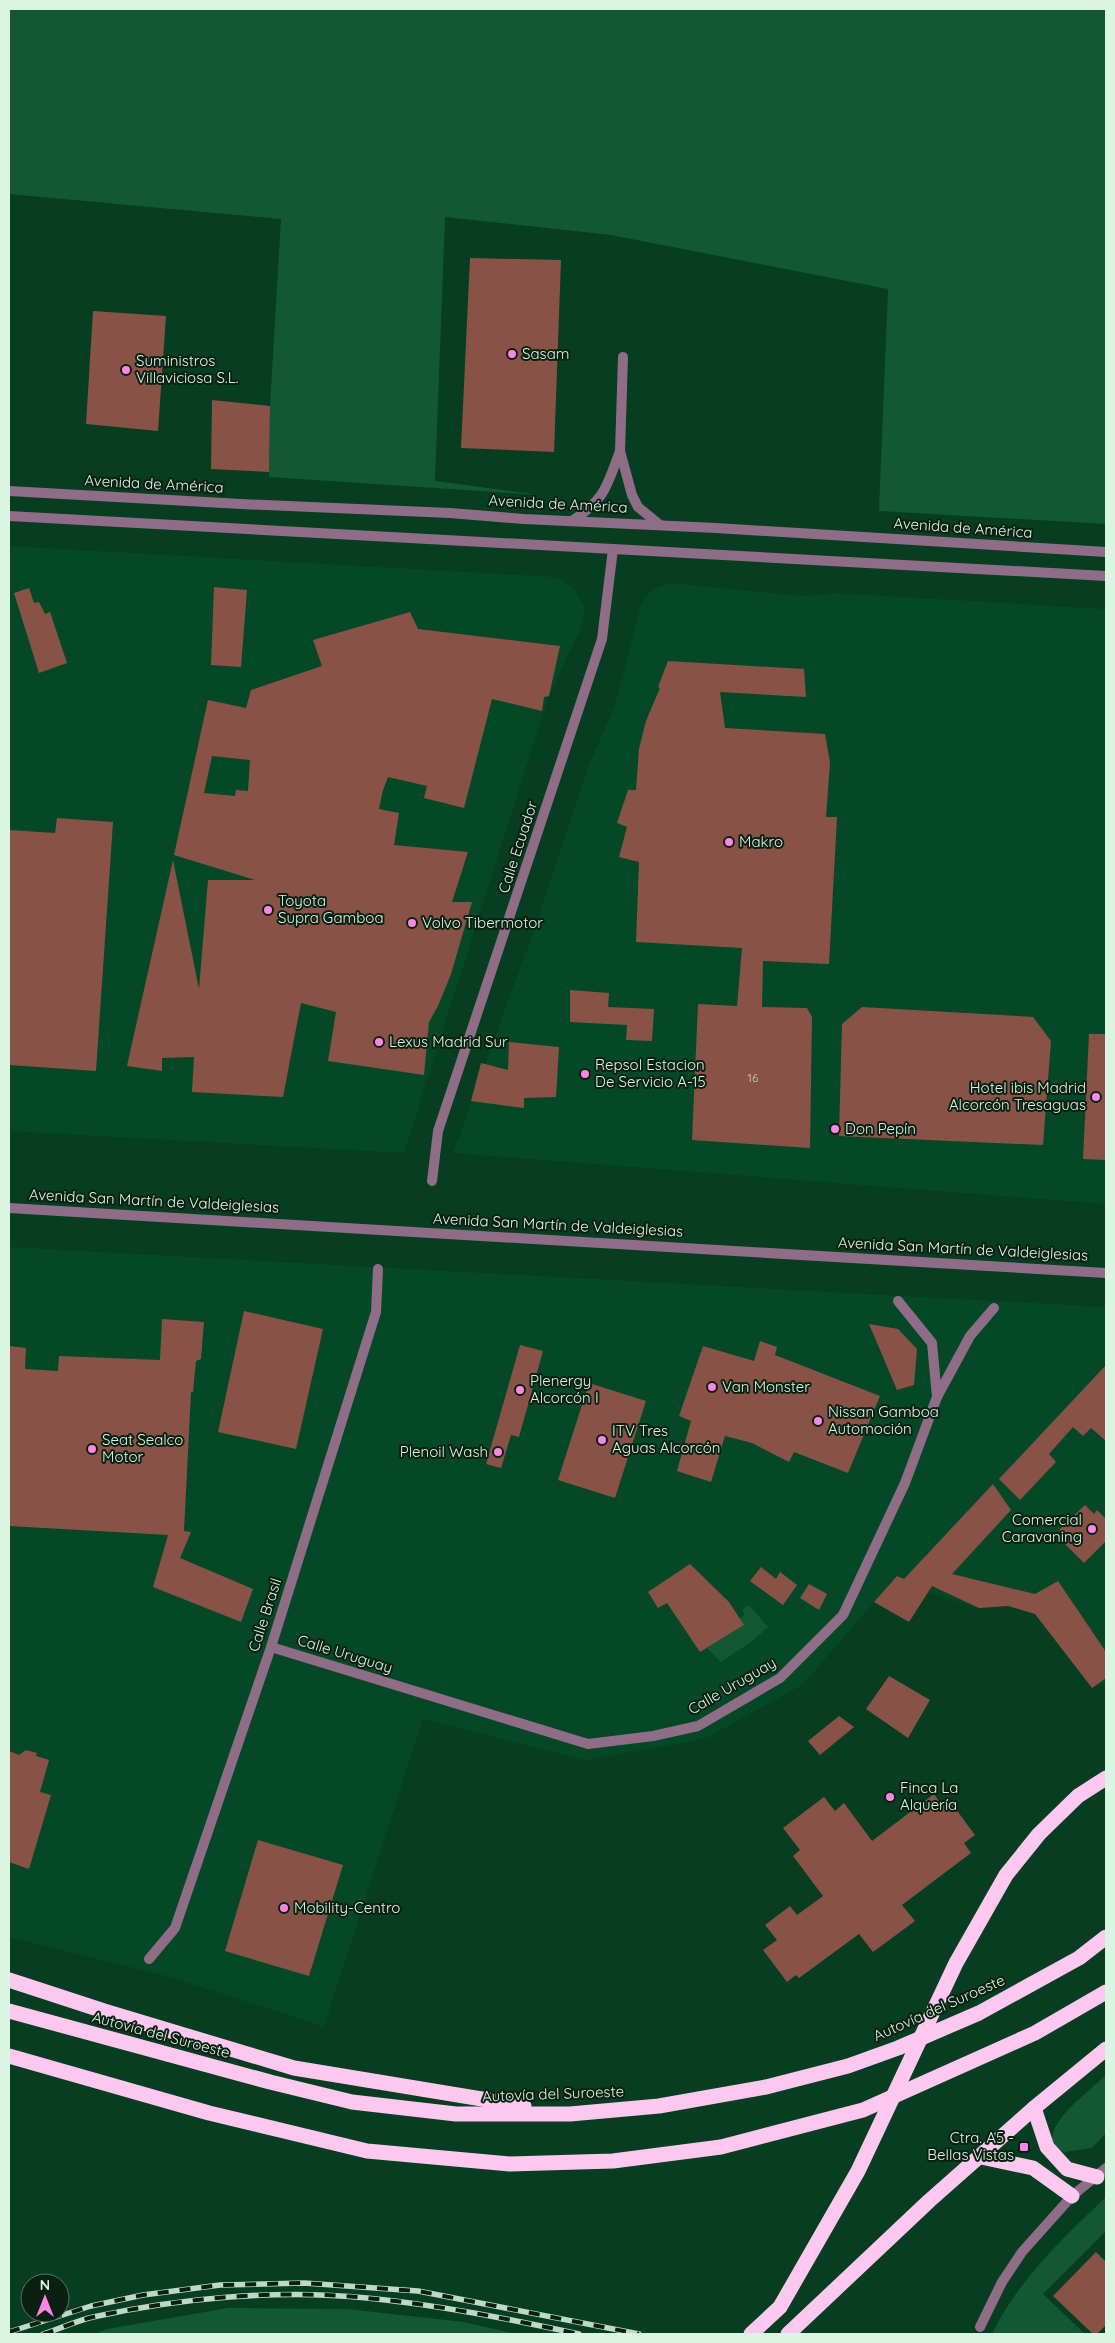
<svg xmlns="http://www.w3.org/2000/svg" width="1115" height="2343" font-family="Quicksand,sans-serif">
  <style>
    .built { fill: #054828 }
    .green { fill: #125933 }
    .building { fill: #885346; fill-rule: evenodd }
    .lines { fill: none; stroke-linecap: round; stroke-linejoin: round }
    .minor { stroke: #906d87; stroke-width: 10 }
    .motorway { stroke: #fdc8f0; stroke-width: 15 }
    .rail-casing { stroke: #bcdac7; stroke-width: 5.5 }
    .rail { stroke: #0b2013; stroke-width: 4; stroke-dasharray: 11; stroke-linecap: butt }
    .poi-dot { fill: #fb86e5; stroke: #0b2013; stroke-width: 2 }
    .labels { text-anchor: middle; stroke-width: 4; stroke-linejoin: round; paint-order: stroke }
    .number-label { font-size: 12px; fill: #c6ccbc }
    .poi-label { font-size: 15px; fill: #dbf5e3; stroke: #0b2013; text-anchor: start }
    .street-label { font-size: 15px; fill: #dbf5e3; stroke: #0b2013 }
  </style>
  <rect width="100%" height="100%" fill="#073d21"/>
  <g class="built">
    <path d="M9 546 556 577 573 587 585 607 581 628 548 698 404 1153 9 1131Z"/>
    <path d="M669 583 803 596 834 593 1106 609V1204L453 1153 531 938 589 765 615 705 641 604 652 590Z"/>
    <path d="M9 1247 1106 1307V1682L1092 1688 1035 1614 1008 1606 979 1608 928 1592 897 1576 802 1685 708 1737 690 1742 586 1760 423 1719 324 2027 171 1977 9 1937Z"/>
  </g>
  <g class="green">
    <path d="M9 9H1106V524L879 511 888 289 611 235 445 217 435 481 540 495 269 477 270 406 281 219 9 194Z"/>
    <path d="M749 1605 768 1627 751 1642 721 1662 707 1648 743 1626 740 1619 745 1615 742 1610Z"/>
    <path d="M1106 2075V2133L1092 2148 1064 2152 1055 2147C1040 2126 1092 2089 1106 2075Z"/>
    <path d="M1106 2197V2231L1043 2294 1085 2334H992C1018 2280 1063 2238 1106 2197Z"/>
    <path d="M228 2308 347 2309 464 2322 516 2334H94L107 2329Z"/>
  </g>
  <g class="building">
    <path d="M470 258 561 260 554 452 461 448Z"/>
    <path d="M93 311 166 316 158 431 86 424Z"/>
    <path d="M212 400 270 406 269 472 211 469Z"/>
    <path d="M214 587 247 590 241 667 211 665Z"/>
    <path d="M29 588 34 603 39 602 45 614 50 612 67 663 39 673 14 593Z"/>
    <path d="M410 612 418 629 560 646 549 696 544 697 542 711 492 699 464 808 424 798 427 786 388 777 383 790 379 809 399 813 394 845 468 852 452 902H472L451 974 438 1006 429 1022 424 1075 328 1061 336 1012 301 1003 283 1097 192 1092 194 1057 162 1058V1071L127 1066 173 860 199 989 208 880H255L174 855 208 700 246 708 251 690 322 666 313 640ZM212 756 250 760 248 791 236 790 235 796 204 793Z"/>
    <path d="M668 661 804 669 806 697 720 692 725 728 825 734 830 762 826 817H837L829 964 763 961 762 1007 807 1008 812 1017 810 1148 692 1140 698 1004 737 1006 742 948 636 942 639 862 619 857 627 827 617 823 628 790H636L639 749 646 721 660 688 658 687Z"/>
    <path d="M57 818 113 822 96 1071 9 1065V830L55 833Z"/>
    <path d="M570 990 609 993 608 1007 654 1009 652 1041 626 1040 627 1025 570 1022Z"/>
    <path d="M862 1007 1033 1017 1051 1041 1043 1145 839 1136 842 1024Z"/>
    <path d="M1089 1034H1106V1160L1083 1159Z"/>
    <path d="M509 1042 559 1047 556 1097 524 1098V1108L471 1101 481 1063 508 1070Z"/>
    <path d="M244 1311 323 1329 296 1449 218 1432Z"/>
    <path d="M162 1319 204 1322 201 1359 196 1361 193 1392H191L184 1531 191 1532 180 1558 253 1589 241 1622 153 1587 168 1535 9 1526V1346L26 1348 25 1369 58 1371 59 1356 160 1360Z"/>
    <path d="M869 1324 898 1329 917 1349 914 1385 897 1390Z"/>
    <path d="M760 1341 777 1347 775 1355 880 1396 848 1473 794 1452 789 1462 752 1443 725 1436 711 1482 677 1471 691 1421 679 1416 703 1346 754 1361Z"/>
    <path d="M520 1345 543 1351 519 1437 511 1435 501 1468 486 1464Z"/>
    <path d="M1106 1365V1441L1091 1428 1083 1436 1073 1427 1049 1454 1056 1462 1020 1500 999 1479Z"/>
    <path d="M589 1383 646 1401 615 1498 558 1480Z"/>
    <path d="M993 1484 1011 1510 952 1574 1035 1594 1058 1581 1106 1652V1678L1092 1688 1035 1614 1008 1606 979 1608 932 1586 909 1622 874 1602 897 1576 904 1579Z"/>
    <path d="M1085 1505 1094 1514 1097 1510 1106 1519V1541L1084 1563 1064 1543 1068 1539 1059 1530Z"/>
    <path d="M690 1564 729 1602 744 1625 700 1652 667 1603 658 1608 648 1592Z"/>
    <path d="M761 1567 776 1579 780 1572 797 1585 783 1605 750 1581Z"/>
    <path d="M809 1584 827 1594 819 1610 800 1598Z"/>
    <path d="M889 1676 930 1700 908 1738 866 1709Z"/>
    <path d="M839 1716 854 1727 820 1755 808 1741Z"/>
    <path d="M26 1750 37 1753 36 1756 49 1760 40 1792 51 1795 29 1869 9 1862V1751L19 1755Z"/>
    <path d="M934 1794 942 1805 949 1800 975 1835 964 1843 971 1853 902 1905 915 1921 873 1952 859 1934 799 1978 796 1975 787 1982 763 1950 777 1940 765 1925 790 1906 797 1915 823 1896 793 1856 800 1850 783 1828 824 1797 835 1811 844 1803 872 1841Z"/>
    <path d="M258 1840 343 1865 309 1976 225 1951Z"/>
    <path d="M1096 2252 1106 2262V2325L1097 2334H1093L1053 2296Z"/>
  </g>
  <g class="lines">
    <g class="minor">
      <path d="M623 357 620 451 632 495 638 507 660 525"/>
      <path d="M9 491 241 504 450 513 524 519 716 528 1106 552"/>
      <path d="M9 516 1106 576"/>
      <path d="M572 521C606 498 606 488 620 451"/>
      <path d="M432 1181 438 1131 602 639 613 549"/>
      <path d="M9 1208 1106 1273"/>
      <path d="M898 1301 932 1343 937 1397 970 1336 994 1308"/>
      <path d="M271 1647 588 1744 653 1736 698 1726 780 1678 843 1615 905 1483 937 1397"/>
      <path d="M149 1959 175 1928 271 1647 376 1312 378 1269"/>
      <path d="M980 2327 1002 2282 1022 2252 1072 2196 1106 2168"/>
    </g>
    <g class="motorway">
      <path d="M9 1980 104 2011 294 2068 524 2106"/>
      <path d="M9 2011 270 2082 352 2102 456 2114H570L659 2106 766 2087 848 2066 898 2048 979 2013 1079 1958 1106 1937"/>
      <path d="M9 2056 209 2113 367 2151 510 2164 613 2161 721 2147 863 2110 1035 2033 1106 1992"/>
      <path d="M1034 2108 1047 2147 1067 2169 1097 2177"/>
      <path d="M981 2157 1033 2168 1072 2196"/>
      <path d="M751 2334 780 2307 858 2171 956 1963 1006 1875 1039 1834 1078 1796 1106 1778"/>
      <path d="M788 2334 929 2201 1034 2108 1106 2049"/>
    </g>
    <g class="rail-casing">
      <g id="rail">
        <path d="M9 2332 91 2306 143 2295 220 2285 304 2283 418 2291 639 2334"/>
        <path d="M43 2334C59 2329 76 2321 93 2317 180 2298 278 2289 367 2298 439 2305 509 2319 579 2334"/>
      </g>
    </g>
    <use href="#rail" class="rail"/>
  </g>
  <g class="poi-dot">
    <circle cx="512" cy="354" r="5"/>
    <circle cx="126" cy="370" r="5"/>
    <circle cx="729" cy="842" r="5"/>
    <circle cx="268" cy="910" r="5"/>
    <circle cx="412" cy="923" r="5"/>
    <circle cx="379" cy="1042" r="5"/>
    <circle cx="585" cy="1074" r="5"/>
    <circle cx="1096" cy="1097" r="5"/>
    <circle cx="835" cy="1129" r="5"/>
    <circle cx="712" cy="1387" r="5"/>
    <circle cx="520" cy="1390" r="5"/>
    <circle cx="818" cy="1421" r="5"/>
    <circle cx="602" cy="1440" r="5"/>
    <circle cx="92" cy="1449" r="5"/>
    <circle cx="498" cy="1452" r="5"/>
    <circle cx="1092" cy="1529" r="5"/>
    <circle cx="890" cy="1797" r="5"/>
    <circle cx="284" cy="1908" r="5"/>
    <rect x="1019" y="2142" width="10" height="10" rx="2.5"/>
  </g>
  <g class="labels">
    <g class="number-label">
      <text x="753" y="1082">16</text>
    </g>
    <g class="poi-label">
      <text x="522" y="359">Sasam</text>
      <text x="136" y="366">Suministros<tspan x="136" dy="17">Villaviciosa S.L.</tspan></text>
      <text x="739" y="847">Makro</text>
      <text x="278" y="906">Toyota<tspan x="278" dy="17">Supra Gamboa</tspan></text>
      <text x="422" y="928">Volvo Tibermotor</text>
      <text x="389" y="1047">Lexus Madrid Sur</text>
      <text x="595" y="1070">Repsol Estacion<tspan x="595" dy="17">De Servicio A-15</tspan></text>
      <text x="1086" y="1093" text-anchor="end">Hotel ibis Madrid<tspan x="1086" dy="17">Alcorcón Tresaguas</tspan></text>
      <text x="845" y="1134">Don Pepín</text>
      <text x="530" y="1386">Plenergy<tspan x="530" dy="17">Alcorcón I</tspan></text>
      <text x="722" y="1392">Van Monster</text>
      <text x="828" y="1417">Nissan Gamboa<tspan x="828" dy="17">Automoción</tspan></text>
      <text x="612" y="1436">ITV Tres<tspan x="612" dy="17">Aguas Alcorcón</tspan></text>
      <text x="102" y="1445">Seat Sealco<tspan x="102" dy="17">Motor</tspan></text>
      <text x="488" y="1457" text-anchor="end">Plenoil Wash</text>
      <text x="1082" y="1525" text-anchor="end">Comercial<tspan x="1082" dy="17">Caravaning</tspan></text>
      <text x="900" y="1793">Finca La<tspan x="900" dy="17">Alquería</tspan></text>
      <text x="294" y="1913">Mobility-Centro</text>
      <text x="1014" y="2143" text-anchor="end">Ctra. A5 -<tspan x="1014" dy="17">Bellas Vistas</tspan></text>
    </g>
    <g class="street-label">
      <text transform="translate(154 484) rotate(3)" y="5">Avenida de América</text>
      <text transform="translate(558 504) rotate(3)" y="5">Avenida de América</text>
      <text transform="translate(963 528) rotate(4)" y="5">Avenida de América</text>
      <text transform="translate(518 847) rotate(-72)" y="5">Calle Ecuador</text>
      <text transform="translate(154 1201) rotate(3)" y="5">Avenida San Martín de Valdeiglesias</text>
      <text transform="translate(558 1225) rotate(3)" y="5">Avenida San Martín de Valdeiglesias</text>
      <text transform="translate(963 1249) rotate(3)" y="5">Avenida San Martín de Valdeiglesias</text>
      <text transform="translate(265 1615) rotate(-72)" y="5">Calle Brasil</text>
      <text transform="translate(345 1654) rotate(17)" y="5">Calle Uruguay</text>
      <text transform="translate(732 1686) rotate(-30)" y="5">Calle Uruguay</text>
      <text transform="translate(939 2008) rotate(-24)" y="5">Autovía del Suroeste</text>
      <text transform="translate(161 2035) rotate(15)" y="5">Autovía del Suroeste</text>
      <text transform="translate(553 2094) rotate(-2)" y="5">Autovía del Suroeste</text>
    </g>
  </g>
  <rect width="1115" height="2343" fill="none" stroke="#dbf5e3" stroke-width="20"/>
  <g transform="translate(45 2298)"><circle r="24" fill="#0b2013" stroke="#5e7566"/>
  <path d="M0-4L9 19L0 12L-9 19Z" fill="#fb86e5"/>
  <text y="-8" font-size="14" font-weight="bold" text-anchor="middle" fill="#dbf5e3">N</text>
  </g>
</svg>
